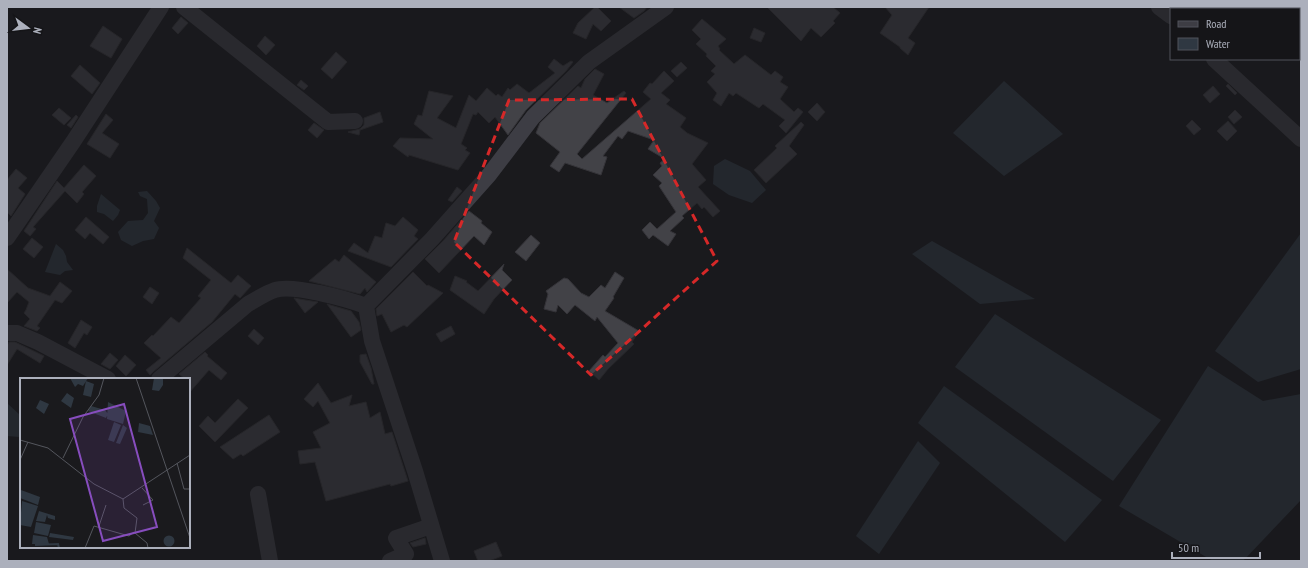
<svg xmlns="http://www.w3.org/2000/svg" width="1308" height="568" font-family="'PT Sans Narrow',sans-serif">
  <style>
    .water { fill: #2f3842 }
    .building { fill: #424247; stroke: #353439 }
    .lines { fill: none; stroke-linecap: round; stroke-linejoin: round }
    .minor { stroke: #3d3d44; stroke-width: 16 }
    .marked { fill: none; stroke: #d62828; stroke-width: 3; stroke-dasharray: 8 5; stroke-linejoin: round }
    .inset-river { fill: none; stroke: #2f3842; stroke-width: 2 }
    .inset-road { fill: none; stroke: #54565d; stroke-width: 1 }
    .view { fill: #874dbe; fill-opacity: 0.15; stroke: #874dbe; stroke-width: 2 }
    .inset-edge { fill: none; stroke: #acb0bc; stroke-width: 2 }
  </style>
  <rect width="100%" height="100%" fill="#1a1a1d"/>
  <g class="water">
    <path d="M1004 81 1063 134 1004 176 953 133Z"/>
    <path d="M725 159 750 171 766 190 752 203 729 195 713 184 714 166Z"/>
    <path d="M147 191 156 201 160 208 154 221 159 228 154 239 143 241 132 246 121 240 118 232 128 221 143 220 148 213 147 199 140 196 138 192Z"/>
    <path d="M101 194 120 210 118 215 113 221 104 214 97 212V206Z"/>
    <path d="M1301 233V369L1258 382 1215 351Z"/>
    <path d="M932 241 1035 299 980 304 912 254Z"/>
    <path d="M56 244 63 250 66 256 67 262 73 270 65 271 60 275 45 272Z"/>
    <path d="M995 314 1161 420 1113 481 955 367Z"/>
    <path d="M1208 366 1263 401 1301 394V500L1243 561H1213L1119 506Z"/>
    <path d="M944 386 1102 500 1065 542 918 423Z"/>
    <path d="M7 403 21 416V437H20L7 436Z"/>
    <path d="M918 441 940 463 879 554 856 536Z"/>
  </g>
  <g class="building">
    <path d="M595 7H597L611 21 601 31 593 24 586 39 573 33 578 23Z"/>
    <path d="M619 7H647L644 11 634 18Z"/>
    <path d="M767 7H833L840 13 833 21 835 23 821 37 811 28 801 41Z"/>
    <path d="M885 7H929L908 38 915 43 908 55 900 48V47L880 33 892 15Z"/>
    <path d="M181 17 188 23 178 34 172 28Z"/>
    <path d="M702 19 726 39 718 46 720 49 719 50 734 64 745 55 771 75 775 71 783 77 780 82 788 87 780 99 794 112 798 108 803 112 786 133 779 126 785 120 763 104 759 108 736 93 733 96 729 93 721 106 713 100 717 93 707 82 715 74 711 71 716 66 706 56 707 54 696 44 701 39 692 30Z"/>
    <path d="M103 26 122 39 111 58 90 46Z"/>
    <path d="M754 28 765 33 761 42 750 38Z"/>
    <path d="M265 36 275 45 266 55 257 46Z"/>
    <path d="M336 52 347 62 332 79 321 69Z"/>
    <path d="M554 59 563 66 571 61 573 62 566 71 526 110 508 135 495 117 489 123 478 112 476 115 473 114 461 144 467 148 465 150 470 153 458 170 409 155 408 157 393 146 400 138 433 139 414 124 418 115 422 116 429 91 453 96 437 118 456 128 469 95 476 101 487 88 496 96 498 94 502 97 508 88 510 90 517 84 529 93 555 73 548 67Z"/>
    <path d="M681 62 687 68 677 77 671 71Z"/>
    <path d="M80 65 100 83 92 94 71 76Z"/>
    <path d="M595 69 604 74 593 95 607 103 624 91 626 93 577 154 582 159 651 99 643 92 650 83 652 84 664 71 674 81 661 93 670 100 666 104 686 118 680 127 687 133 708 143 692 164 706 180 698 187 720 211 713 217 704 207 702 209 697 203 682 216 684 218 670 231 676 234 668 246 653 235 649 239 642 230 650 222 657 229 676 212 659 186 662 183 653 175 662 166 660 163 665 159 648 149 654 140 628 131 622 139 618 136 603 156 607 157 601 175 565 163 559 172 550 166 560 152 536 133 540 123 578 86 581 88 585 79Z"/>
    <path d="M301 80 308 86 304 90 297 85Z"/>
    <path d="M1228 84 1237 93 1235 95 1226 86Z"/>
    <path d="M1213 86 1220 94 1210 103 1203 95Z"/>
    <path d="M817 103 825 112 817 121 808 112Z"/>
    <path d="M59 108 71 118 64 125 52 115Z"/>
    <path d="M1235 110 1242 117 1234 124 1228 117Z"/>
    <path d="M380 112 383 122 360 130 359 135 348 132 360 129 364 125V118Z"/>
    <path d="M106 114 113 120 102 133 119 144 110 158 87 144Z"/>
    <path d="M76 115 78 117 71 128 67 125Z"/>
    <path d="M1192 120 1201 129 1194 135 1186 126Z"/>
    <path d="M1228 121 1237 131 1227 141 1217 131Z"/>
    <path d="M801 122 804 125 789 146 797 154 766 183 754 170 777 148 775 146Z"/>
    <path d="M314 123 324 130 317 138 308 130Z"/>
    <path d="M84 165 96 176 82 192 84 194 77 203 65 191 33 227 36 229 30 236 24 231 57 181 64 188Z"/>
    <path d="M16 169 27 178 18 188 25 194 11 216 7 212V180Z"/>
    <path d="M457 187 462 191 452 202 448 200Z"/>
    <path d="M469 211 482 221 481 223 492 232 484 245 474 236 439 273 425 259 443 241Z"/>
    <path d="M86 217 109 237 103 244 90 233 85 239 75 230Z"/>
    <path d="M403 217 418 230 414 236 418 239 391 267 348 251 354 243 368 253 375 236 382 238 386 223 395 226Z"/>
    <path d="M531 235 540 243 526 261 515 252Z"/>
    <path d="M32 238 43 247 34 258 23 249Z"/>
    <path d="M187 248 231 283 238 275 251 286 240 298 235 294 212 322 153 372 150 375 146 370 161 358 144 343 152 335 153 336 171 317 179 323 201 298 198 296 211 280 183 258Z"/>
    <path d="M344 255 376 282 367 292 365 288 360 294 309 281 335 259 339 262Z"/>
    <path d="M504 264 502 270 512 280 494 299 484 314 450 290 455 276 467 281 466 282 478 291Z"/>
    <path d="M7 269 28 288 50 296 60 282 72 291 62 303 55 300 37 326 40 328 37 331 24 326 30 319 24 313 26 310 29 302 17 292 7 303Z"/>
    <path d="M413 272 427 286 428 285 443 293 407 327 404 325 391 332 382 314 377 316 376 309Z"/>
    <path d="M615 272 624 278 613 297 614 298 605 311 639 331 632 342 634 344 608 369 599 380 589 371 603 355 605 357 618 343 597 317 595 321 575 305 567 314 558 305 556 312 544 309 548 294 546 291 564 278 568 279 581 293 589 297 601 285 605 288Z"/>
    <path d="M150 287 159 293 152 304 143 297Z"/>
    <path d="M294 298 305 300 318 302 305 313Z"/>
    <path d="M327 304 351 311 359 322 361 330 351 337Z"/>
    <path d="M81 320 92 327 87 335 84 333 75 348 68 343Z"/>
    <path d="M451 326 455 334 441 342 436 334Z"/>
    <path d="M254 329 264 338 258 345 248 336Z"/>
    <path d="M9 342H15L44 356 40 363 17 349 7 365V346Z"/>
    <path d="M205 352 208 355 207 356 227 373 221 380 209 370 189 393V379H185L179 374Z"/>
    <path d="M110 353 118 360 110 369 101 364Z"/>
    <path d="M366 354 371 368 374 384H372L360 362V355Z"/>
    <path d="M125 355 136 365 126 376 116 366Z"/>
    <path d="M318 383 331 403 352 395 349 406 366 402 370 418 380 412 385 434 392 432 408 481 391 486 390 484 326 501 315 462 300 464 298 451 321 448 313 432 330 423 318 401 313 407 304 399Z"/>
    <path d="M238 399 248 408 215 442 199 426 208 416 215 423Z"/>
    <path d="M269 415 280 432 243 456 241 454 233 459 220 447Z"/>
    <path d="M425 538 426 544 413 547 410 543Z"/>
    <path d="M496 542 502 556 489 561H478L474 551Z"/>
  </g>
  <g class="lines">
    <g class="minor">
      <path d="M184 7 328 122 355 121"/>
      <path d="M1159 7 1171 16"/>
      <path d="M1214 59 1301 139"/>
      <path d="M7 238 73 142 161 7"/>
      <path d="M7 333H17L38 342 108 379"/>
      <path d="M159 379 248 304C257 299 266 293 275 290 293 284 347 299 366 306"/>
      <path d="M258 494 270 561"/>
      <path d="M390 561 406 554 396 538 431 526"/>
      <path d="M442 561 415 471 372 341 366 306 432 239 489 175 533 117 589 62 666 7"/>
    </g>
  </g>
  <path d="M0 0H1308V568H0ZM632 99 717 261 591 375 454 242 509 100Z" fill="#1a1a1d" fill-opacity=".55" fill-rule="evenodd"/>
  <path class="marked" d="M632 99 717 261 591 375 454 242 509 100Z"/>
  <g transform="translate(20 378)">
    <rect width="170" height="170" fill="#1a1a1d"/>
    <path d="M50 0H68L63 8 58 6 55 9ZM134 0H143V7L139 13 132 12ZM66 3 74 6 71 19 63 17ZM47 15 54 20 51 30 41 23ZM20 22 29 26 24 36 16 30ZM88 24 106 33 103 46 87 41ZM71 28 85 32 88 36 86 40 68 33ZM94 44 101 47 94 64 88 62ZM119 45 130 48 133 57 118 54ZM103 47 107 50 100 66 96 65ZM1 112 20 119 18 127 0 120ZM2 123 18 128 11 149 0 147ZM19 133 35 138V142L28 140 27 137 25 144 16 143ZM16 144 31 147 28 158 14 155ZM30 155 54 159 53 162 29 159ZM13 157 27 159 29 166H12ZM143.5 163a5.5 5.5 0 1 1 11 0a5.5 5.5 0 1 1-11 0Z" fill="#2f3842"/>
    <path class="inset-river" d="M15 167 38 166 39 170"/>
    <path class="inset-road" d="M116 0 170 160M0 62 28 70 74 106 103 121 170 77M43 80 63 39 79 17 84 0M0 82 8 64M157 85 164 111H170M122 110 133 122 123 127M103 121 104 130 117 140 115 155 127 165 128 170M79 148 86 127M65 170 74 148 109 158 114 154"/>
    <path class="view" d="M104 26 137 149 83 163 50 41Z"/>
    <rect width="170" height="170" class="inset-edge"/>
  </g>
  <rect width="1308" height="568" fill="none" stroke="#acb0bc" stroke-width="16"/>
  <rect x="1170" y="8" width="130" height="52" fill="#151518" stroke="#51535a"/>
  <rect x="1178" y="21" width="20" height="6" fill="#3d3d44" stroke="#51535a"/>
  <text x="1206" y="28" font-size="12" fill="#acb0bc">Road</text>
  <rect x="1178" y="38" width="20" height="12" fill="#2f3842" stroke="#51535a"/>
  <text x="1206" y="48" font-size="12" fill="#acb0bc">Water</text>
  <g transform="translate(28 28) rotate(105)" stroke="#151518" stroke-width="3" paint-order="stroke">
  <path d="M0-3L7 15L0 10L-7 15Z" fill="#acb0bc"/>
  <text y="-6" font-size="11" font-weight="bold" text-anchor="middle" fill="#acb0bc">N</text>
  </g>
  <path d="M1172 552v6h88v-6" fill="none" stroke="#acb0bc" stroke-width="2"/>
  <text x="1178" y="552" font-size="12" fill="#acb0bc" stroke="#151518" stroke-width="3" paint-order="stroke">50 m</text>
</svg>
